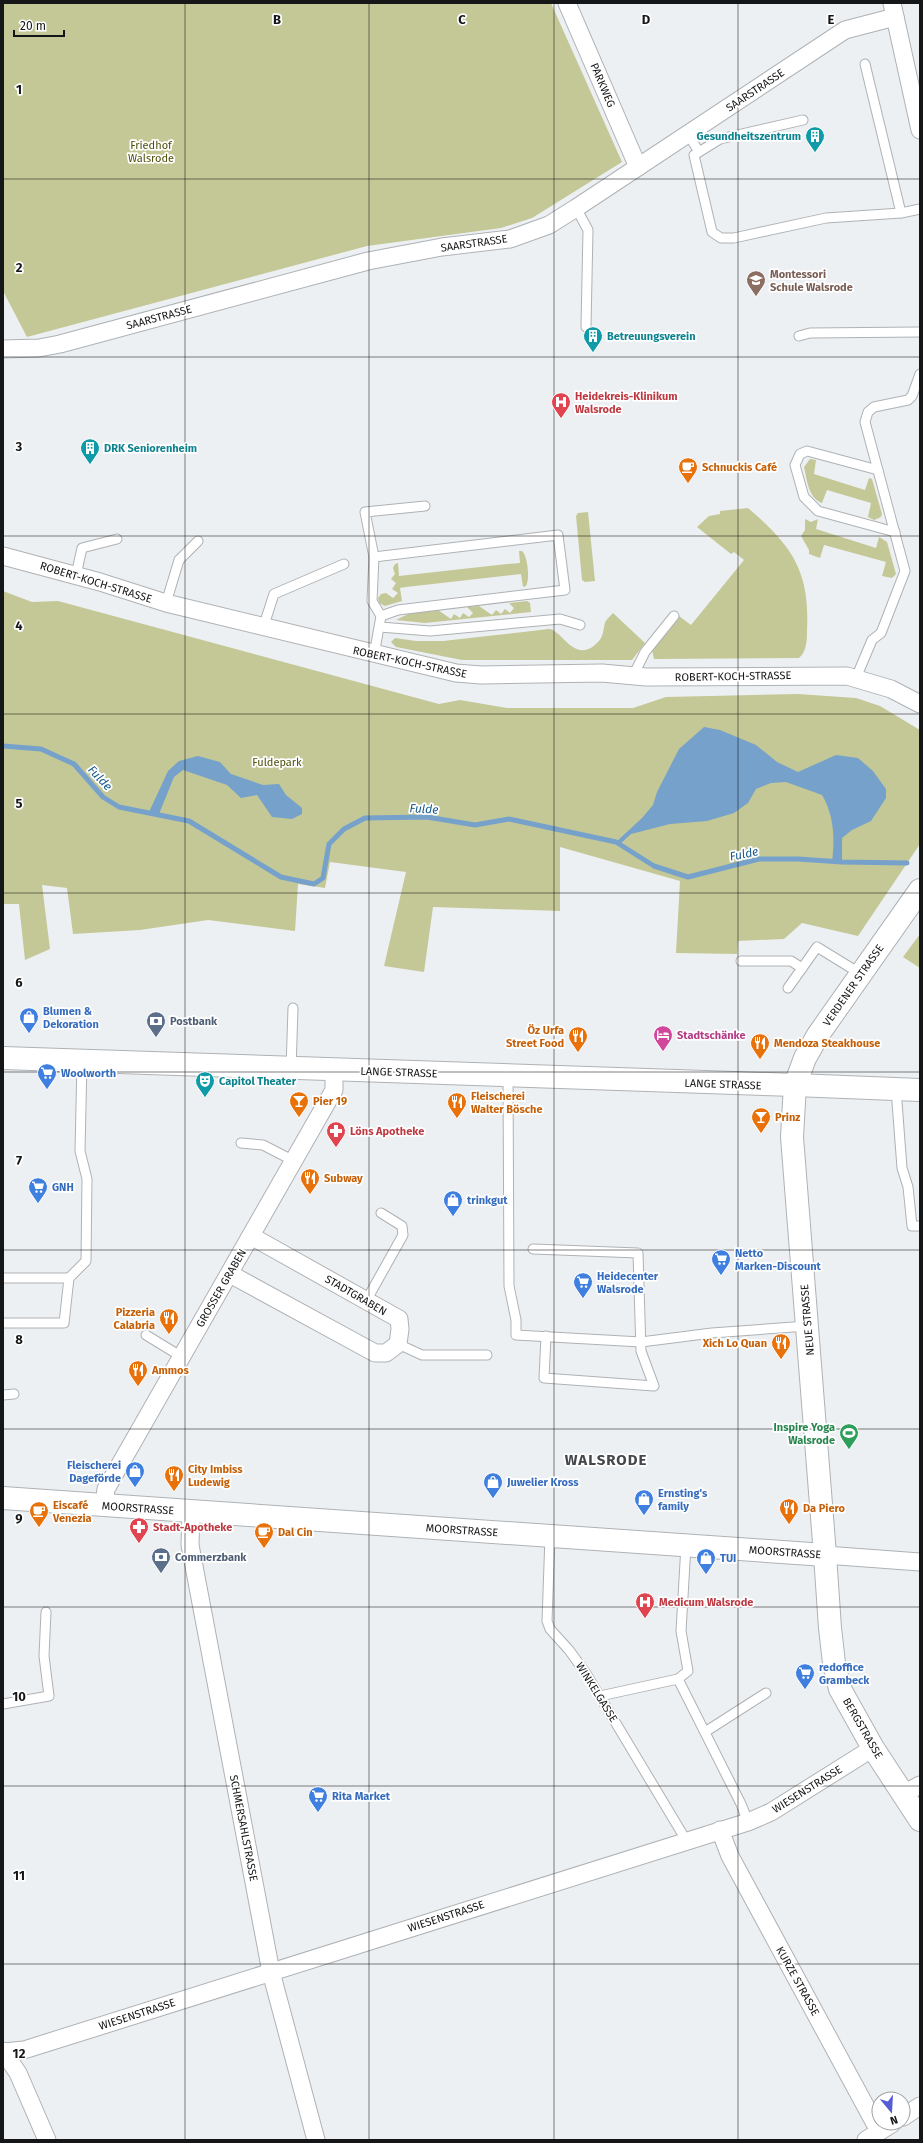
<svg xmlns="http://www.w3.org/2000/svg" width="923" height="2143" font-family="'Fira Sans',sans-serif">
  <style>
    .green { fill: #c4c896 }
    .water { fill: #76a1cb }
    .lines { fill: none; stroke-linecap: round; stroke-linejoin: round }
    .stream { stroke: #76a1cb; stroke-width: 5 }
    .lane-casing { stroke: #afb2b5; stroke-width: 11 }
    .street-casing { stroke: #afb2b5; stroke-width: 19 }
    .secondary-casing { stroke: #afb2b5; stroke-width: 24 }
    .primary-casing { stroke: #afb2b5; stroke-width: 24 }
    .lane { stroke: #fff; stroke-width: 9 }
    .street { stroke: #fff; stroke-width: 17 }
    .secondary { stroke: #fff; stroke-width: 22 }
    .primary { stroke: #fff; stroke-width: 22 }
    .grid { fill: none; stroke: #151617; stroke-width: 1; stroke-opacity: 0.55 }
    .labels { text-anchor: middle; stroke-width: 3.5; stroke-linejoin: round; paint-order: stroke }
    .street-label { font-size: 11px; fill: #151617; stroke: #fff }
    .culture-label { font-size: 11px; font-weight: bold; fill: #0d838f; stroke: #fff; text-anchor: start }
    .park-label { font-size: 11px; fill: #4d5009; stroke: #fff }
    .education-label { font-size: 11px; font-weight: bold; fill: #785e54; stroke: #fff; text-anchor: start }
    .health-label { font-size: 11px; font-weight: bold; fill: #be3a42; stroke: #fff; text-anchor: start }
    .food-label { font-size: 11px; font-weight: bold; fill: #c56008; stroke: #fff; text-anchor: start }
    .shop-label { font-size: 11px; font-weight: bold; fill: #366cbe; stroke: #fff; text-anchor: start }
    .service-label { font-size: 11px; font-weight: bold; fill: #4e5e75; stroke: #fff; text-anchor: start }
    .hotel-label { font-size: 11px; font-weight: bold; fill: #b23c85; stroke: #fff; text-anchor: start }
    .leisure-label { font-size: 11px; font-weight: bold; fill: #27864d; stroke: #fff; text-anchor: end }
    .water-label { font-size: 12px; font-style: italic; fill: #16588e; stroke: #fff }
    .district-label { font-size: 15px; font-weight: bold; letter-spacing: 1px; fill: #45474a; stroke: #fff }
    .grid-label { font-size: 13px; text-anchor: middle; font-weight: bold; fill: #151617; stroke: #fff; stroke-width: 3.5; stroke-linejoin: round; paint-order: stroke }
  </style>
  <rect width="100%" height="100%" fill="#edf0f3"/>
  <g class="green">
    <path d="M3 3H551L622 162 532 218 501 228 367 246 27 337 3 291Z"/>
    <path d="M810 459 816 460 814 474 865 490 869 478 872 479 882 514 881 517 874 520 868 517 871 503 827 490 822 503C808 498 807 479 804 467Z"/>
    <path d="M748 508C791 545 810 570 807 629 807 639 807 651 799 658L654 659 652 650 679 616 691 625 744 560 734 552 731 554 697 527 709 516 720 514V511Z"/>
    <path d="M588 512 595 581 585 582 582 580 576 516 578 513Z"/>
    <path d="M805 519 811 522 818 519 816 529 876 548 879 537 887 542 896 574 892 578 882 576 886 562 824 545 820 558 809 554V550L801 536 805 530Z"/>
    <path d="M519 551H522C528 556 530 580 526 586L523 587 521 574 406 587 400 588 402 601 385 606 379 603 378 598 381 594 386 593 393 598 398 593 392 589 396 583 391 579 395 574 393 568 395 564 398 563 399 576 507 564 520 563Z"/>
    <path d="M3 591 32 602 58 601 439 704 460 700 507 708H633L666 697 798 694 856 698 880 706 920 730V844L858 936 802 923 784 939 738 941 737 954 676 953 680 881 560 847V911L433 907 424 972 384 966 406 872 330 862 325 888 298 884 295 931 208 920 140 930 73 934 67 888 42 885 50 949 25 960 19 904H3Z"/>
    <path d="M527 601 530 603 531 612 425 623 396 620 410 613 438 610 451 619 454 614 460 618 463 613 469 617 473 613 467 607 479 606 492 615 496 610 501 614 505 609 510 613 514 608 509 603Z"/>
    <path d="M613 613 645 643 632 660H462L396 647 391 642 395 638 416 641H443L549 629C563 630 575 667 599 641 604 635 603 629 605 623 606 620 610 616 613 613Z"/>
    <path d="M920 934V968L903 957Z"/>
  </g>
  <g class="water">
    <path d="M704 727 720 730 756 745 777 762 798 772 836 755 858 758 873 771 886 789V798L871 821 852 830 842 838V862H832C835 838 834 815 822 795L786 782 771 783 756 789 748 803 734 813 707 821 670 824 631 834 620 844 616 842 642 818 653 805 657 792 679 749Z"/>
    <path d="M198 756 220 762 231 774 263 785 279 784 286 795 302 808V814L292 819 272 817 257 795 241 798 227 785 183 770 174 777 159 814 149 812 168 771 179 761Z"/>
  </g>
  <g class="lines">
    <path class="stream" d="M3 746 41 749 74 764 103 797 119 807 189 821 281 877 314 884 323 878 329 844 344 829 365 818 427 817 475 825 509 819 616 842 654 866 688 877 759 859H798L842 862 907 863"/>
    <g class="lane-casing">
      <g id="lane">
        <path d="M865 64 901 213"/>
        <path d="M803 120 720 139 694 155 712 232 721 238H734L826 218 901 213 920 209"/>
        <path d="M688 134 699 152"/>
        <path d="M576 208 588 230 586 327"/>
        <path d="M799 336 810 333 920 332"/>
        <path d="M878 470 807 451 800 454 795 465 804 497 818 511 895 532"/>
        <path d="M374 557 558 535 565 590 398 610 381 616"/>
        <path d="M76 575 82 548 117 539"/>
        <path d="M166 603 179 560 198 541"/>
        <path d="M380 627 430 631 560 619 580 625"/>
        <path d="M263 628 274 594 344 564"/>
        <path d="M374 655 381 616 372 601 374 557 365 512 425 506"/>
        <path d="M633 676 645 652 674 616"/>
        <path d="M856 678 872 640 881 633 905 571 865 422 868 412 874 407 908 400 912 396 920 374"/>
        <path d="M741 961H791L802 968"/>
        <path d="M788 988 817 947 861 974"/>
        <path d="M291 1069 293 1008"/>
        <path d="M508 1076 509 1286 516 1320V1335L641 1342 712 1333 807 1326"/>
        <path d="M896 1089 902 1168 908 1187 912 1226H920"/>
        <path d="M241 1143 263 1145 294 1161"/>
        <path d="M533 1249 638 1253 641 1351 654 1386 544 1378 546 1336"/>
        <path d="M3 1278H69"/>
        <path d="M366 1301 403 1235 402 1226 381 1213"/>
        <path d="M3 1323H64L69 1278 86 1261 87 1179 80 1151 82 1061"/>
        <path d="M146 1335 182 1357"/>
        <path d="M398 1344 422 1355H487"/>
        <path d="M3 1395 14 1394"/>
        <path d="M550 1536 547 1621 550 1629 569 1650 587 1675 686 1840"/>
        <path d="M678 1679 741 1804 748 1822"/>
        <path d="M600 1696 678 1679 688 1671 681 1631 686 1545"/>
        <path d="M3 1704 49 1696 44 1656 46 1612"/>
        <path d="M705 1732 766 1693"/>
      </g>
    </g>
    <g class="street-casing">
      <g id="street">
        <path d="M567 3 638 167"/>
        <path d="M892 3 920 130"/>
        <path d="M3 349 39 348 60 344 368 261 442 247 510 239 549 225 576 208 845 30 895 17"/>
        <path d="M3 556 100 582 166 603 456 673 481 675 602 673 646 677 847 676 891 689 920 704"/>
        <path d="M230 1274 375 1353H386L398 1344 400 1329 399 1319 251 1236"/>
        <path d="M104 1506 106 1489 334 1090V1070"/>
        <path d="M191 1512 190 1545 271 1972 316 2140"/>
        <path d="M825 1555 920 1562"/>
        <path d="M903 1794 920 1785"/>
        <path d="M720 1830 730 1856 879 2131"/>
        <path d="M3 2051 18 2073 47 2140"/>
        <path d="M4 2052 24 2050 748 1822 771 1812 873 1748"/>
        <path d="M903 2117 920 2106"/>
        <path d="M866 2140 893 2123"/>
      </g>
    </g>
    <g class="secondary-casing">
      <g id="secondary">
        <path d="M795 1085 920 1090"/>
        <path d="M825 1555 830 1628 834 1663 840 1689 873 1748 920 1820"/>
      </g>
    </g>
    <g class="primary-casing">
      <g id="primary">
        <path d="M3 1058 795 1085"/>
        <path d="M3 1498 825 1555 792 1137 795 1085 805 1058 818 1035 920 890"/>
      </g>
    </g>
    <use href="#lane" class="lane"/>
    <use href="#street" class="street"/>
    <use href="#secondary" class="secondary"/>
    <use href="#primary" class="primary"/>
  </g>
  <path class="grid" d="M185 3V2140M369 3V2140M554 3V2140M738 3V2140M3 179H920M3 357H920M3 536H920M3 714H920M3 893H920M3 1072H920M3 1250H920M3 1429H920M3 1607H920M3 1786H920M3 1964H920"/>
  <defs>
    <g id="building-pin" transform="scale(1)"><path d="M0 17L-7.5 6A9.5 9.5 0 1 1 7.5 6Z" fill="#0f9aa8" stroke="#fff"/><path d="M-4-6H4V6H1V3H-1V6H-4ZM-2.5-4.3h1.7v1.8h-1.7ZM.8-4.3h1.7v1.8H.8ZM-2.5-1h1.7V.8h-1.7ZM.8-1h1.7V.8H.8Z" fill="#fff"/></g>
    <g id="school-pin" transform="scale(1)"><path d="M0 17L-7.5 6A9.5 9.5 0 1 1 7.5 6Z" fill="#8d6e63" stroke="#fff"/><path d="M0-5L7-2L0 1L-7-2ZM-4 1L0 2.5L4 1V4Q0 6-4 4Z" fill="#fff"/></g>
    <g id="hospital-pin" transform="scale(1)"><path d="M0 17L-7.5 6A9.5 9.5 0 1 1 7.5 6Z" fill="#e0444e" stroke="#fff"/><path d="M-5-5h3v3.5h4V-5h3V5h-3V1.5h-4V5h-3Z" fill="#fff"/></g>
    <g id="cafe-pin" transform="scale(1)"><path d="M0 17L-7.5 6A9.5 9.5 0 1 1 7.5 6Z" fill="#e8710a" stroke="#fff"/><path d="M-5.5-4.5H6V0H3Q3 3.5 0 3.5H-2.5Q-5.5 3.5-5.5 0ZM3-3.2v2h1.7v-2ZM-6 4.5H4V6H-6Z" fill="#fff"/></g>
    <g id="shop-pin" transform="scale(1)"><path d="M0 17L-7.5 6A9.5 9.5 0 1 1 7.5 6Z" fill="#3f7fe0" stroke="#fff"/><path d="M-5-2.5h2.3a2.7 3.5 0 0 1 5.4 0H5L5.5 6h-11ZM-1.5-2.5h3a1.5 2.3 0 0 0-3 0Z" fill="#fff"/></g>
    <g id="bank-pin" transform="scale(1)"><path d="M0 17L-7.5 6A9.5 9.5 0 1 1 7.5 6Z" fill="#5c6f8a" stroke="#fff"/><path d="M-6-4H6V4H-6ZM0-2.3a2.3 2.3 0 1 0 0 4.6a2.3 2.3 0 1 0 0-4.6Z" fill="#fff"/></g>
    <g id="hotel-pin" transform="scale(1)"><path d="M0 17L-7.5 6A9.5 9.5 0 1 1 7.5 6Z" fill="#d1479c" stroke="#fff"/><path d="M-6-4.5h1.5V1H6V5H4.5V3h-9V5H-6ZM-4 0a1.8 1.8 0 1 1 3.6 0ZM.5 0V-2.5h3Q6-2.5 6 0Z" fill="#fff"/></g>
    <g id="restaurant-pin" transform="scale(1)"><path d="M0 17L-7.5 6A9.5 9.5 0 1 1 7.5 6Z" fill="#e8710a" stroke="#fff"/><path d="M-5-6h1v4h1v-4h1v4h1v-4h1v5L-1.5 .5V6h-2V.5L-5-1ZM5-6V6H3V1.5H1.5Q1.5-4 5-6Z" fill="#fff"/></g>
    <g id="supermarket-pin" transform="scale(1)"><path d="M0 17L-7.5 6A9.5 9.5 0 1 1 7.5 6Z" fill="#3f7fe0" stroke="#fff"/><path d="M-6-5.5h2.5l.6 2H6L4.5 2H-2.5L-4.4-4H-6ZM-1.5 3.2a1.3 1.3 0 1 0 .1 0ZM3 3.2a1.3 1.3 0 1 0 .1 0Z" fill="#fff"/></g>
    <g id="theatre-pin" transform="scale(1)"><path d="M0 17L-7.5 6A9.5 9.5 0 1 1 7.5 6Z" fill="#0f9aa8" stroke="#fff"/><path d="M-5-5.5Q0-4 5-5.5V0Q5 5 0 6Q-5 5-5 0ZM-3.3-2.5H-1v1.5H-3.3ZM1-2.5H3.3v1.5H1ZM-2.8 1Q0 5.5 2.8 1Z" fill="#fff"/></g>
    <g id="bar-pin" transform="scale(1)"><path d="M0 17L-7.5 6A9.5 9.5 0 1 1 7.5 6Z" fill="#e8710a" stroke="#fff"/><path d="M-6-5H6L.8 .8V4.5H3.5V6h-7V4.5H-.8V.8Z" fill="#fff"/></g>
    <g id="pharmacy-pin" transform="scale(1)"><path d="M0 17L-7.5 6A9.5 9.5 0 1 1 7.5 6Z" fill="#e0444e" stroke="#fff"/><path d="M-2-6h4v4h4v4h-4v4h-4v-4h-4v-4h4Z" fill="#fff"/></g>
    <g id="stadium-pin" transform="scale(1)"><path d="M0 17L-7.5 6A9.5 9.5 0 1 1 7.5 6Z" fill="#2e9e5b" stroke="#fff"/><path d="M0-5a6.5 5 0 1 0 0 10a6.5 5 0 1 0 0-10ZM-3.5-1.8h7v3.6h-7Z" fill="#fff"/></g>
  </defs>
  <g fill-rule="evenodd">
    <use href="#building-pin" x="815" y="136"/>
    <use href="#school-pin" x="756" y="280"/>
    <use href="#building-pin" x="593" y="336"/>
    <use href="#hospital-pin" x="561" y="402"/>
    <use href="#building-pin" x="90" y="448"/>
    <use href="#cafe-pin" x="688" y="467"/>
    <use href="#shop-pin" x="29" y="1017"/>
    <use href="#bank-pin" x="156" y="1021"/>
    <use href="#hotel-pin" x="663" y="1035"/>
    <use href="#restaurant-pin" x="578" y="1036"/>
    <use href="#restaurant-pin" x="760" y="1043"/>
    <use href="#supermarket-pin" x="47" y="1073"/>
    <use href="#theatre-pin" x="205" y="1081"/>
    <use href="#bar-pin" x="299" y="1101"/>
    <use href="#restaurant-pin" x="457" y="1102"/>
    <use href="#bar-pin" x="761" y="1117"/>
    <use href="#pharmacy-pin" x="336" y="1131"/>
    <use href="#restaurant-pin" x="310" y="1178"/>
    <use href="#supermarket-pin" x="38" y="1187"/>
    <use href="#shop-pin" x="453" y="1200"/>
    <use href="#supermarket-pin" x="721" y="1259"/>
    <use href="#supermarket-pin" x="583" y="1282"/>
    <use href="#restaurant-pin" x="169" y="1318"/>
    <use href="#restaurant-pin" x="781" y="1343"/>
    <use href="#restaurant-pin" x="138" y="1370"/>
    <use href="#stadium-pin" x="849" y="1433"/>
    <use href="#shop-pin" x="135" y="1471"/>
    <use href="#restaurant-pin" x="174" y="1475"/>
    <use href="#shop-pin" x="493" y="1482"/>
    <use href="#shop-pin" x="644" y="1499"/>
    <use href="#restaurant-pin" x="789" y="1508"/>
    <use href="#cafe-pin" x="39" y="1511"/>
    <use href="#pharmacy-pin" x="139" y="1527"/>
    <use href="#cafe-pin" x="264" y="1532"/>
    <use href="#bank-pin" x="161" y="1557"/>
    <use href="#shop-pin" x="706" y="1558"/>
    <use href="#hospital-pin" x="645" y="1602"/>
    <use href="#supermarket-pin" x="805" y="1673"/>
    <use href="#supermarket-pin" x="318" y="1796"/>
  </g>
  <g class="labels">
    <g class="street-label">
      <text transform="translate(603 85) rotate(67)" y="4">PARKWEG</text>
      <text transform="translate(755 90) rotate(-34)" y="4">SAARSTRASSE</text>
      <text transform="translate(474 243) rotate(-8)" y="4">SAARSTRASSE</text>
      <text transform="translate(159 317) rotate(-15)" y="4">SAARSTRASSE</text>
      <text transform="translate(96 582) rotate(17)" y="4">ROBERT-KOCH-STRASSE</text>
      <text transform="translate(410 662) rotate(12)" y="4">ROBERT-KOCH-STRASSE</text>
      <text transform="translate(733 676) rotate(-1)" y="4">ROBERT-KOCH-STRASSE</text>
      <text transform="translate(853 985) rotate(-55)" y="4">VERDENER STRASSE</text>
      <text transform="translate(399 1072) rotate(2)" y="4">LANGE STRASSE</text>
      <text transform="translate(723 1084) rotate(2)" y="4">LANGE STRASSE</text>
      <text transform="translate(221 1288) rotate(-60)" y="4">GROSSER GRABEN</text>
      <text transform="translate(356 1295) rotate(30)" y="4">STADTGRABEN</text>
      <text transform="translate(807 1320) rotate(-95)" y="4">NEUE STRASSE</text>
      <text transform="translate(138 1508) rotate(4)" y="4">MOORSTRASSE</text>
      <text transform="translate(462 1530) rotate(4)" y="4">MOORSTRASSE</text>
      <text transform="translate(785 1552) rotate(4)" y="4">MOORSTRASSE</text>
      <text transform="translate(597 1692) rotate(58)" y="4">WINKELGASSE</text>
      <text transform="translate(863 1728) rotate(60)" y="4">BERGSTRASSE</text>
      <text transform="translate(807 1789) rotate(-32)" y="4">WIESENSTRASSE</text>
      <text transform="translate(244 1828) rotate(79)" y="4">SCHMERSAHLSTRASSE</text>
      <text transform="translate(446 1916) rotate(-18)" y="4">WIESENSTRASSE</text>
      <text transform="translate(798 1981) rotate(61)" y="4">KURZE STRASSE</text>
      <text transform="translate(137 2014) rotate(-18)" y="4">WIESENSTRASSE</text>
    </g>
    <g class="culture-label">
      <text x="801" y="140" text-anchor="end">Gesundheitszentrum</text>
      <text x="607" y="340">Betreuungsverein</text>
      <text x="104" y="452">DRK Seniorenheim</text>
      <text x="219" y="1085">Capitol Theater</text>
    </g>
    <g class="park-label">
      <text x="151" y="149">Friedhof<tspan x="151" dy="13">Walsrode</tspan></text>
      <text x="277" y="766">Fuldepark</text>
    </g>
    <g class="education-label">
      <text x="770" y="278">Montessori<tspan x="770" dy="13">Schule Walsrode</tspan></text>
    </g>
    <g class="health-label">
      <text x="575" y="400">Heidekreis-Klinikum<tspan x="575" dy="13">Walsrode</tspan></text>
      <text x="350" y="1135">Löns Apotheke</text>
      <text x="153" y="1531">Stadt-Apotheke</text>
      <text x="659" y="1606">Medicum Walsrode</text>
    </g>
    <g class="food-label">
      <text x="702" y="471">Schnuckis Café</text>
      <text x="564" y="1034" text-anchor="end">Öz Urfa<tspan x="564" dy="13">Street Food</tspan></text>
      <text x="774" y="1047">Mendoza Steakhouse</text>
      <text x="471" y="1100">Fleischerei<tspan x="471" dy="13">Walter Bösche</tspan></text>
      <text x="313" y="1105">Pier 19</text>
      <text x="775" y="1121">Prinz</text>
      <text x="324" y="1182">Subway</text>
      <text x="155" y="1316" text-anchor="end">Pizzeria<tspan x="155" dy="13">Calabria</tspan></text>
      <text x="767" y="1347" text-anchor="end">Xich Lo Quan</text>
      <text x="152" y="1374">Ammos</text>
      <text x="188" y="1473">City Imbiss<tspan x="188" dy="13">Ludewig</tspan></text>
      <text x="53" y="1509">Eiscafé<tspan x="53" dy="13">Venezia</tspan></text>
      <text x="803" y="1512">Da Piero</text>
      <text x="278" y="1536">Dal Cin</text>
    </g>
    <g class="shop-label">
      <text x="43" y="1015">Blumen &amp;<tspan x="43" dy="13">Dekoration</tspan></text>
      <text x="61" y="1077">Woolworth</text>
      <text x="52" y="1191">GNH</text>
      <text x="467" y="1204">trinkgut</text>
      <text x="735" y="1257">Netto<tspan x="735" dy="13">Marken-Discount</tspan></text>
      <text x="597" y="1280">Heidecenter<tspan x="597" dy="13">Walsrode</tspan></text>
      <text x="121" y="1469" text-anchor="end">Fleischerei<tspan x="121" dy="13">Dageförde</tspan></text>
      <text x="507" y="1486">Juwelier Kross</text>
      <text x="658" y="1497">Ernsting's<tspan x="658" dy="13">family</tspan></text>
      <text x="720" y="1562">TUI</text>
      <text x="819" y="1671">redoffice<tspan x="819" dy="13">Grambeck</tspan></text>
      <text x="332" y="1800">Rita Market</text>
    </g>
    <g class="service-label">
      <text x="170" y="1025">Postbank</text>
      <text x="175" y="1561">Commerzbank</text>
    </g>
    <g class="hotel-label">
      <text x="677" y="1039">Stadtschänke</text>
    </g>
    <g class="leisure-label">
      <text x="835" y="1431">Inspire Yoga<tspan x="835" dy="13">Walsrode</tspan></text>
    </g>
    <g class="water-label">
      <text transform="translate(100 778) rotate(47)" y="4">Fulde</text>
      <text transform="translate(424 809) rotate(3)" y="4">Fulde</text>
      <text transform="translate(744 854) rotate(-11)" y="4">Fulde</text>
    </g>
    <g class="district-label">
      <text x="606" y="1465">WALSRODE</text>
    </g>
  </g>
  <g class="grid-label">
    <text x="277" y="24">B</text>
    <text x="462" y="24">C</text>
    <text x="646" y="24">D</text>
    <text x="831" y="24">E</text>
    <text x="19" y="94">1</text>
    <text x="19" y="272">2</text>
    <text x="19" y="451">3</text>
    <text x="19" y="630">4</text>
    <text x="19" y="808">5</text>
    <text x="19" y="987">6</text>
    <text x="19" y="1165">7</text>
    <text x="19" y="1344">8</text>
    <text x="19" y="1523">9</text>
    <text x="19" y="1701">10</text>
    <text x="19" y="1880">11</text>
    <text x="19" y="2058">12</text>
  </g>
  <rect width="923" height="2143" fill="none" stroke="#151617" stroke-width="8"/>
  <g transform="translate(891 2111) rotate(162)"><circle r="19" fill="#ffffff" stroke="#a1a2a2"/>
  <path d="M0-3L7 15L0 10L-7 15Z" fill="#565dd4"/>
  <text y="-6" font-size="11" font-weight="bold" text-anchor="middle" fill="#151617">N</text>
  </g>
  <path d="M14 30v6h50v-6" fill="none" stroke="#151617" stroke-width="2"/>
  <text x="20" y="30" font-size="12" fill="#151617" stroke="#ffffff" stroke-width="3" paint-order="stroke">20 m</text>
</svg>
